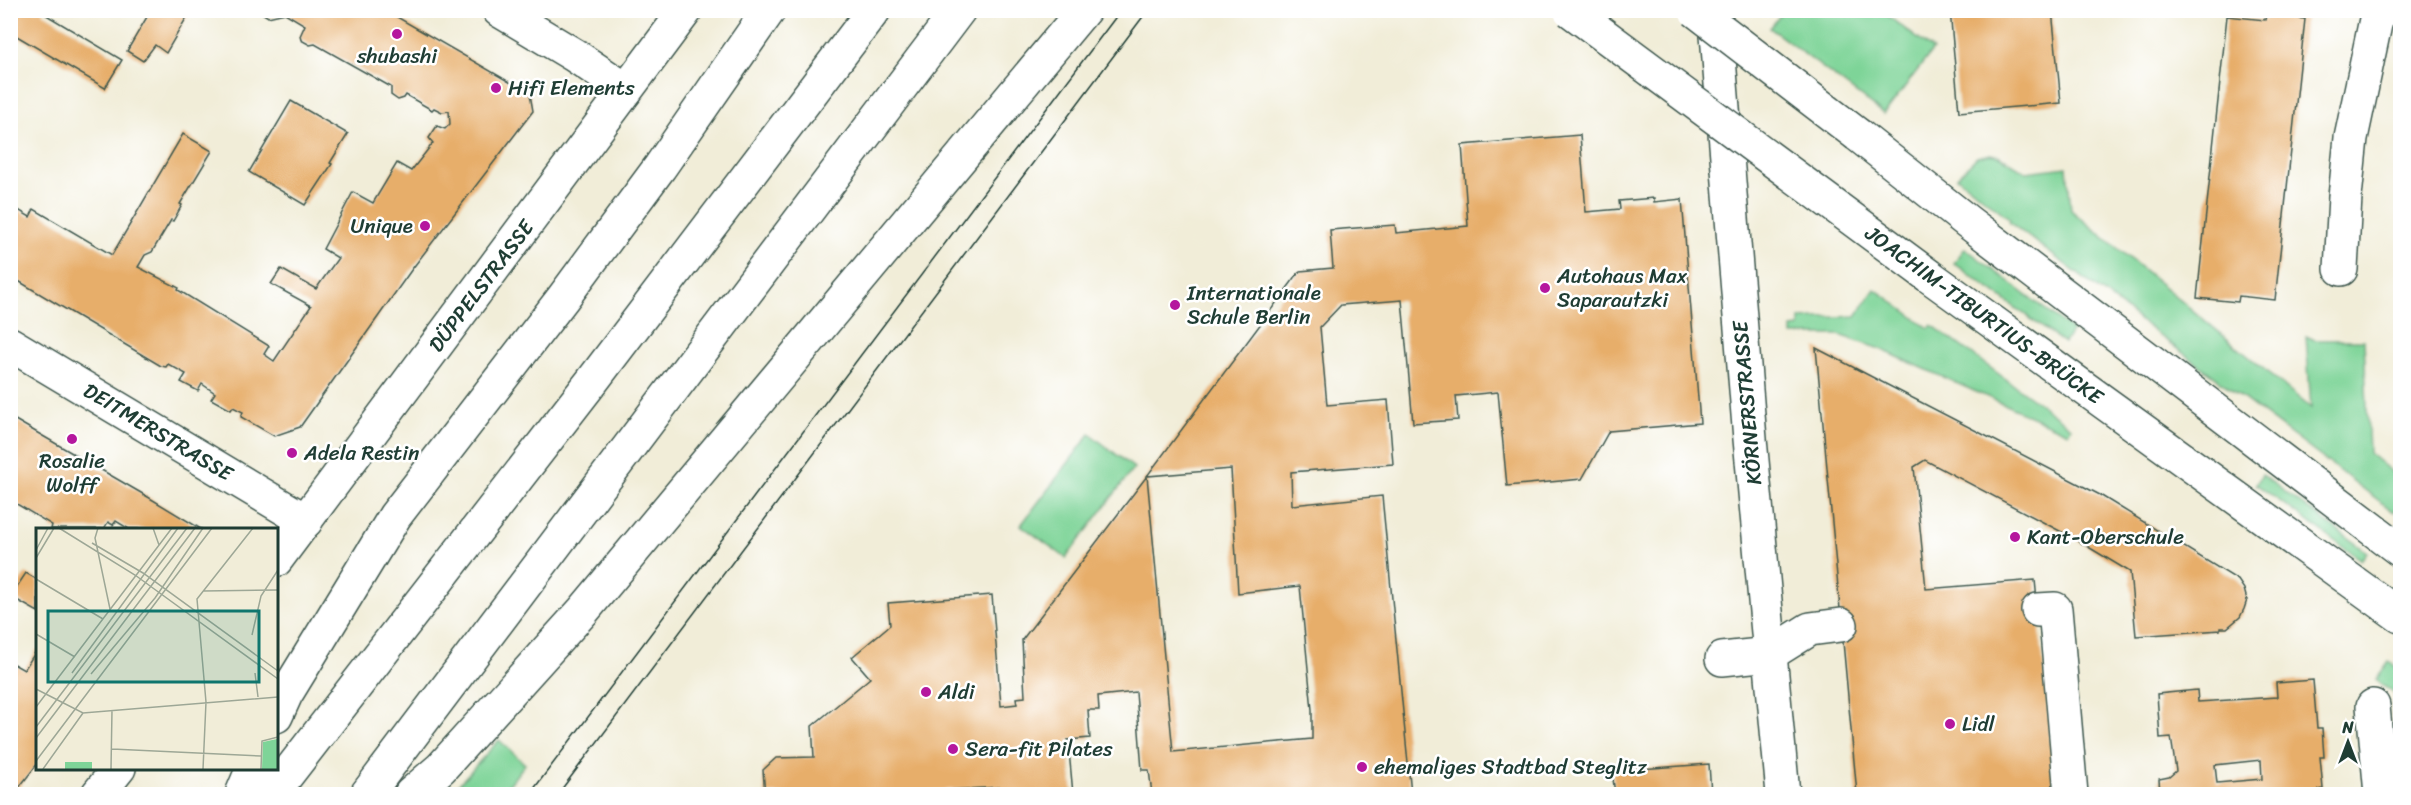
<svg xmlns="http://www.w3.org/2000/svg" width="2411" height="805" font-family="Sriracha,sans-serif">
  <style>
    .green { fill: #7ed498; stroke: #4e8866; stroke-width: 1.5 }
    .building { fill: #e7ae6b; fill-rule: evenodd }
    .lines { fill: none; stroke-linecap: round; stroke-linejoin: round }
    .minor-casing { stroke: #3e574d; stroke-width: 36 }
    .major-casing { stroke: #3e574d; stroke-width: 36 }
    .highway-casing { stroke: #3e574d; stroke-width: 36 }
    .minor { stroke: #fff; stroke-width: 33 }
    .major { stroke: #fff; stroke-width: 33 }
    .highway { stroke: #fff; stroke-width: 33 }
    .tram { stroke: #1f3d34; stroke-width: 1.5 }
    .major-bridge-casing { stroke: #3e574d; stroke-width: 36; stroke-linecap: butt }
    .major-bridge { stroke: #fff; stroke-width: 33 }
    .poi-dot { fill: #b5179e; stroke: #fff; stroke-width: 2 }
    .labels { text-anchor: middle; stroke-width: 5; stroke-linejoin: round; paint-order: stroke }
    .poi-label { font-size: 21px; fill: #1f3d34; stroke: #fff; text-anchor: start }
    .street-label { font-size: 21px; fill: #1f3d34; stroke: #fff }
    .inset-road { fill: none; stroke: #9da796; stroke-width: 1.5 }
    .view { fill: #0f766e; fill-opacity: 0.15; stroke: #0f766e; stroke-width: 3 }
    .inset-edge { fill: none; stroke: #1f3d34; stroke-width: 3 }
  </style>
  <rect width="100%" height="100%" fill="#fff"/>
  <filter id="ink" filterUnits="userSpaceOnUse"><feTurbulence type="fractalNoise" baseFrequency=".0167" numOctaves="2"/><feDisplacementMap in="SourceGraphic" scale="12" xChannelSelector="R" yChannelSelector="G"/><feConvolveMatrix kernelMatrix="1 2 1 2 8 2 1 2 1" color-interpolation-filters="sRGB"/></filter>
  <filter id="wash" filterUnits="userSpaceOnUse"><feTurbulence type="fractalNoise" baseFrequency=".008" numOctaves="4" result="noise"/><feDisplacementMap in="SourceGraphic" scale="24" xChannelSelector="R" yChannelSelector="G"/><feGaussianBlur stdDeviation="1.35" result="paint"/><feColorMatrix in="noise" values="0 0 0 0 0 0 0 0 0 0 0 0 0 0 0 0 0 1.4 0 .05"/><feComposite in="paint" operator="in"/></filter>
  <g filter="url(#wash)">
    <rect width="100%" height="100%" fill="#f1edd8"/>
    <g class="green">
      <path d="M1783 11H1881L1933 50 1884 114 1770 28Z"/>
      <path d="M1991 154 2000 156 2026 172 2067 167 2071 210 2311 408 2306 336 2315 340H2364L2369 453 2400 479V503L2394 512 2009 222 2010 219 1957 177 1977 157Z"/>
      <path d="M1965 248 2072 330 2064 343 1954 263Z"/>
      <path d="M1875 289 1929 328 1932 325 2071 427 2068 433 1880 349 1839 335H1792V328L1800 327V319L1856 316Z"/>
      <path d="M1090 434 1134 468 1066 558 1021 525Z"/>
      <path d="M2262 475 2367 552 2361 560 2256 484Z"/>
      <path d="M2389 662 2400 670V697L2376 680Z"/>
      <path d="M499 740 525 764 502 794H450Z"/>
    </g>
    <g id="blocks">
      <g class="building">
        <path d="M10 10H45L43 13 122 60 105 88 10 32Z"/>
        <path d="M151 10H191L166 53 155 45 143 61 127 51Z"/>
        <path d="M257 10H385L530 94 533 111 412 269 300 427 274 436 241 417 243 412 233 407 231 410 211 399 215 393 202 384 198 391 181 382 186 374 168 364 166 367 161 366 10 276V205L30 217 34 209 112 255 183 134 212 151 180 204 182 205 173 221 171 220 152 252 145 255 138 267 179 288 178 290 269 346 264 354 274 361 311 306 271 284 281 269 316 289 338 258 323 249 353 192 373 203 397 163 411 171 433 143 429 138 437 126 445 129 450 124 449 111 442 112 434 108 432 110 406 95 404 98 398 100 391 95V87L315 44 310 45 301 40 300 36 305 25 285 13 268 17Z"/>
        <path d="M1950 10H2052L2061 103 1959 112Z"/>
        <path d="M2266 15 2305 19 2275 300 2239 296 2238 302 2197 298 2227 16 2265 20Z"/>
        <path d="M291 101 348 134 330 163 332 164 305 205 249 172Z"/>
        <path d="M1580 135 1586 212 1620 209 1619 201 1654 198V202L1682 199 1700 423 1609 431 1582 479 1507 486 1498 392 1456 396 1458 420 1413 423 1402 300 1341 305 1320 327 1327 405 1388 400 1393 464 1291 472 1292 505 1382 496 1411 794H1152L1149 770H1142L1136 692 1098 696 1099 710H1088L1090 738 1068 740 1073 794H1003L1002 787 908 792V794H765L763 770 776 758 814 757 812 726 870 678 852 657 890 625 888 603 992 595 1001 706 1017 704 1016 698 1025 697 1022 640 1147 476 1173 752 1312 739V710L1300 586 1238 593 1231 469 1147 476 1300 271 1333 268 1330 230 1395 225 1396 233 1468 226 1462 145Z"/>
        <path d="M1816 348 2100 495 2238 580 2244 589 2247 600 2244 609 2240 617 2227 628H2220V630L2136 636 2130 572 2075 539 1925 460 1914 467 1926 589 2035 580 2056 794H1857Z"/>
        <path d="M10 417 148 497 201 529H129L116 521 113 525 108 522 104 529H51L52 525 10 500Z"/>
        <path d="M26 573 38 580V612L15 599 16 588Z"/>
        <path d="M38 648V763L14 794H10V662L24 670Z"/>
        <path d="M2313 680 2317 728H2322L2324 757H2320L2323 789 2319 790 2320 794H2160L2159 779 2169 777 2176 771 2171 737 2160 738 2157 694 2197 690 2198 702 2277 697 2276 683ZM2261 760 2262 779 2217 783 2215 765Z"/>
        <path d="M1709 764 1711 794H1615L1612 771Z"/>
      </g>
    </g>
  </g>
  <g filter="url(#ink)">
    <use href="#blocks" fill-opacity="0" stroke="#3e574d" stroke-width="1.5"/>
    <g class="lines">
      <g class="minor-casing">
        <g id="minor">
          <path d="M499 10 574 55 626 90"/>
          <path d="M1715 10 1750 439 1783 794"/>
          <path d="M2341 269 2345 197 2351 138 2378 10"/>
          <path d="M10 344 306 521"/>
          <path d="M276 560 686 10"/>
          <path d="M2038 610 2055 609 2071 794"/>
          <path d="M1722 659 1770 654 1810 629 1841 625"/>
          <path d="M2373 706 2381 794"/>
          <path d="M98 794 119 768"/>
        </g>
      </g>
      <g class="major-casing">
        <g id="major">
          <path d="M1858 135 1968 222 2400 550"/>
          <path d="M1929 276 2400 616"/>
        </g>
      </g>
      <g class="highway-casing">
        <g id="highway">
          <path d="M276 716 286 694 395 516 563 298 660 167 769 10"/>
          <path d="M242 794 253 768"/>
          <path d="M272 794 593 380 874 10"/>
          <path d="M367 794 959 10"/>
          <path d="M411 794 441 768 583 611 1084 10"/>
        </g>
      </g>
      <use href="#minor" class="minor"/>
      <use href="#major" class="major"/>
      <use href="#highway" class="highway"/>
      <g class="tram">
        <path d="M530 794 1121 10"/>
        <path d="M558 794 1148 10"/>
      </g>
      <g class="major-bridge-casing">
        <g id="major-bridge">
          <path d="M1570 10 1929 276"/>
          <path d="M1695 10 1858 135"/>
        </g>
      </g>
      <use href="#major-bridge" class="major-bridge"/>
    </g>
  </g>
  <g class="poi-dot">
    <circle cx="397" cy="34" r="6"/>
    <circle cx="496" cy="88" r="6"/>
    <circle cx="425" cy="226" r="6"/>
    <circle cx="1545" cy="288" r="6"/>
    <circle cx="1175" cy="305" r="6"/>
    <circle cx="72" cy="439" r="6"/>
    <circle cx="292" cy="453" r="6"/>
    <circle cx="2015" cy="537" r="6"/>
    <circle cx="926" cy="692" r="6"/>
    <circle cx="1950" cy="724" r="6"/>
    <circle cx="953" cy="749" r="6"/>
    <circle cx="1362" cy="767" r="6"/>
  </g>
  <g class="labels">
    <g class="poi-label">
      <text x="397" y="63" text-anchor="middle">shubashi</text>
      <text x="508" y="95">Hifi Elements</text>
      <text x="413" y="233" text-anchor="end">Unique</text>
      <text x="1557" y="283">Autohaus Max<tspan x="1557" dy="24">Saparautzki</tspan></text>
      <text x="1187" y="300">Internationale<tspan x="1187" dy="24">Schule Berlin</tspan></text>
      <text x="304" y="460">Adela Restin</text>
      <text x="72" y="468" text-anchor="middle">Rosalie<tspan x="72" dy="24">Wolff</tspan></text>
      <text x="2027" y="544">Kant-Oberschule</text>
      <text x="938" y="699">Aldi</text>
      <text x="1962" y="731">Lidl</text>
      <text x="965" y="756">Sera-fit Pilates</text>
      <text x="1374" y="774">ehemaliges Stadtbad Steglitz</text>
    </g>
    <g class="street-label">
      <text transform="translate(481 286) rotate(-53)" y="7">DÜPPELSTRASSE</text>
      <text transform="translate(1984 315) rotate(36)" y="7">JOACHIM-TIBURTIUS-BRÜCKE</text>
      <text transform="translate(1747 403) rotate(-95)" y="7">KÖRNERSTRASSE</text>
      <text transform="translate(158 432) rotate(31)" y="7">DEITMERSTRASSE</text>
    </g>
  </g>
  <g transform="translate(36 528)">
    <rect width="242" height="242" fill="#f1edd8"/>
    <path d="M241 211V241H226L227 214ZM29 234H56V241H29Z" fill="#7ed498"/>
    <path class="inset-road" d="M23 0 99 47 242 151M62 0 59 10 74 81M117 0 123 17M56 15 107 45 242 143M0 22 12 0M0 30 18 0M0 51 67 91M167 63 242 62M0 106 39 129M216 107 225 68 242 42M36 145 142 0M219 145 222 169M55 146 119 70 167 0M0 161 47 185 242 169M0 179 136 0M0 199 151 0M0 210 159 0M76 221 225 228M0 233 176 0M7 241 47 185M75 241 76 182M167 241 170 174 161 71 217 0M225 241 226 213 242 209"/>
    <path class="view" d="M12 83H223V154H12Z"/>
    <rect width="242" height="242" class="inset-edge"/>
  </g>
  <rect width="2411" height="805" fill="none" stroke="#fff" stroke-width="36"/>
  <g transform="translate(2348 742)" stroke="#ffffff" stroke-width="4.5" paint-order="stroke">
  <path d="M0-4.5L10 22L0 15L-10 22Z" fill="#1f3d34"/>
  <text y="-9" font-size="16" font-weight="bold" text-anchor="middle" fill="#1f3d34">N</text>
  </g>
</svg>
